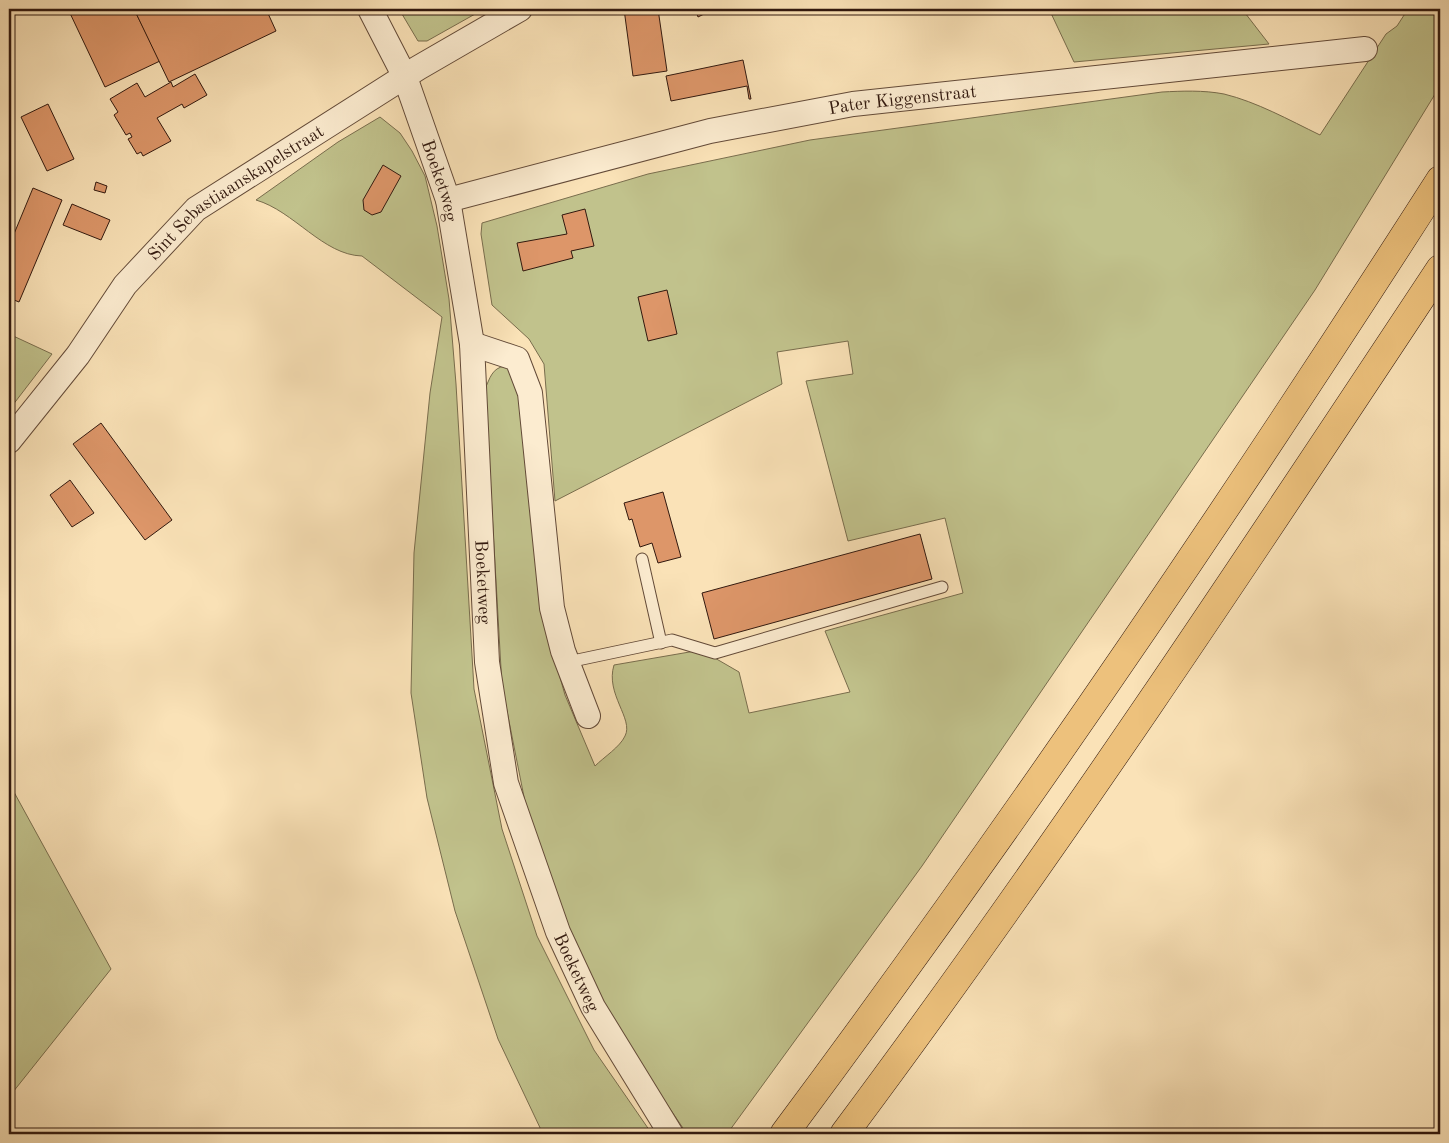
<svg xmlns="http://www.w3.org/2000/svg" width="1449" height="1143" font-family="'Old Standard TT',serif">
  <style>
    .green { fill: #c1c28c; stroke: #796d4d }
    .building { fill: #dd9669; stroke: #31180e }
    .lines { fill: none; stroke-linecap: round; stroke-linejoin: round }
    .lane-casing { stroke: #634a38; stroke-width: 13 }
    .street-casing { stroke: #634a38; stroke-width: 26 }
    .highway-casing { stroke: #31180e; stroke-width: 29 }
    .lane { stroke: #fcecd0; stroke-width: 11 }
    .street { stroke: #fcecd0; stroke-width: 24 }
    .highway { stroke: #edc17c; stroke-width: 28 }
    .labels { text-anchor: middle; stroke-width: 4; stroke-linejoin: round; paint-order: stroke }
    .street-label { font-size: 18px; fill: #31180e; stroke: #fcecd0 }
  </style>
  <rect width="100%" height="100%" fill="#fae2b7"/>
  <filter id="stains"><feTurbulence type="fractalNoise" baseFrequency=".004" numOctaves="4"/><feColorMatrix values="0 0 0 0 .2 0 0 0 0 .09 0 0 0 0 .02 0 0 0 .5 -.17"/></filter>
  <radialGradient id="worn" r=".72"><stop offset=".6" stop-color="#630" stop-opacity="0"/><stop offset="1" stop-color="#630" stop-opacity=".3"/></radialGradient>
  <g class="green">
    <path d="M399 9H484L427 41H418Z"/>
    <path d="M1049 9H1242L1269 44 1074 62Z"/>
    <path d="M1408 9H1440V86L1315 290 922 866 727 1134H687L620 1035 564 925 529 822 502 686 485 389C490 378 492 368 505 366L522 380 552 649 565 695 595 766C604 757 620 747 625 736 634 719 605 694 614 665L701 650 739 672 749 713 850 692 825 631 963 593 945 518 848 541 806 381 853 374 848 341 777 352 782 384 555 501 544 364 529 339 492 305 481 234 482 223 648 174 810 140 1162 92C1182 91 1203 90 1224 94 1257 102 1289 120 1320 135L1386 34 1397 26Z"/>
    <path d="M380 117 400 133 412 151 425 176 437 226 449 299 456 384 474 689 502 829 537 936 594 1050 652 1134H543L498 1039 455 911 427 798 411 693 414 553 430 393 442 317 362 256C323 255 294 211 256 200L338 142Z"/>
    <path d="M9 334 52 354 9 410Z"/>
    <path d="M9 783 111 969 9 1097Z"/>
  </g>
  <g class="building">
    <path d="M68 9H134L160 61 105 87Z"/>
    <path d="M134 9H266L276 31 169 82Z"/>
    <path d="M624 9H658L667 71 633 76Z"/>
    <path d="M695 9H708L710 11 698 17Z"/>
    <path d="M743 60 751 99H749L747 86 671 101 666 76Z"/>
    <path d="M195 74 207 95 184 108 182 104 157 118 171 141 143 156 141 152 137 154 128 139 132 137 130 133 126 135 114 115 118 112 110 99 137 83 145 97 171 82 173 87Z"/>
    <path d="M48 104 74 159 47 171 21 117Z"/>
    <path d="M383 165 401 176 381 212 372 215 364 210 363 200Z"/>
    <path d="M96 182 107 186 105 193 94 190Z"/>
    <path d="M33 188 62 200 19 302 9 298V246Z"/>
    <path d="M72 204 110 220 101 240 63 225Z"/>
    <path d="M585 209 594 246 571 251 573 258 523 271 517 243 567 234 562 215Z"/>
    <path d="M667 290 677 334 648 341 638 297Z"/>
    <path d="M101 423 172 520 145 540 73 444Z"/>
    <path d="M70 480 94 513 72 527 50 495Z"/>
    <path d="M663 492 681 557 658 563 652 543 640 547 632 519 629 520 624 503Z"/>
    <path d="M920 534 932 579 714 639 702 593Z"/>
  </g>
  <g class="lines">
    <g class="lane-casing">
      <g id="lane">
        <path d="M642 559 661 643"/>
        <path d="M568 662 672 640 715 653 942 587"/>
      </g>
    </g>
    <g class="street-casing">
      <g id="street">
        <path id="s1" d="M370 9 405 77 448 200 472 344 487 662 506 783 558 932 593 1007 671 1134"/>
        <path id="s2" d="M448 200 710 131 853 104 1365 49"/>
        <path d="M472 344 517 359 530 393 552 608 563 651 588 716"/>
        <path id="s3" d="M9 441 78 355 125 285 196 209 418 68 520 9"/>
      </g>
    </g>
    <g class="highway-casing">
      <g id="highway">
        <path d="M784 1134C1014 825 1232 505 1440 180"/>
        <path d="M844 1134C1053 854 1247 561 1440 269"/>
      </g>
    </g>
    <use href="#lane" class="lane"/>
    <use href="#street" class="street"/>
    <use href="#highway" class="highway"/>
  </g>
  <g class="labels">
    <g class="street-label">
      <text dy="6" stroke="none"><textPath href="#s2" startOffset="466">Pater Kiggenstraat</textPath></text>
      <text dy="6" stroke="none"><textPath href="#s1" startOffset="186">Boeketweg</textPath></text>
      <text dy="6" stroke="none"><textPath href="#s3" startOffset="340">Sint Sebastiaanskapelstraat</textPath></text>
      <text dy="6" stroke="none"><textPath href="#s1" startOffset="591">Boeketweg</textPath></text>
      <text dy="6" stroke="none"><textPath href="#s1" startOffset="996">Boeketweg</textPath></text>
    </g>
  </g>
  <rect width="1449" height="1143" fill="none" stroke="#fae2b7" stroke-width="30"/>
  <rect x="10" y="10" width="1429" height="1123" fill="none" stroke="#31180e" stroke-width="2.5"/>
  <rect x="15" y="15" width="1419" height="1113" fill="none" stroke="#31180e"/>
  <rect width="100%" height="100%" filter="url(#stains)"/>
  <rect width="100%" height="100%" fill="url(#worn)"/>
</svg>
